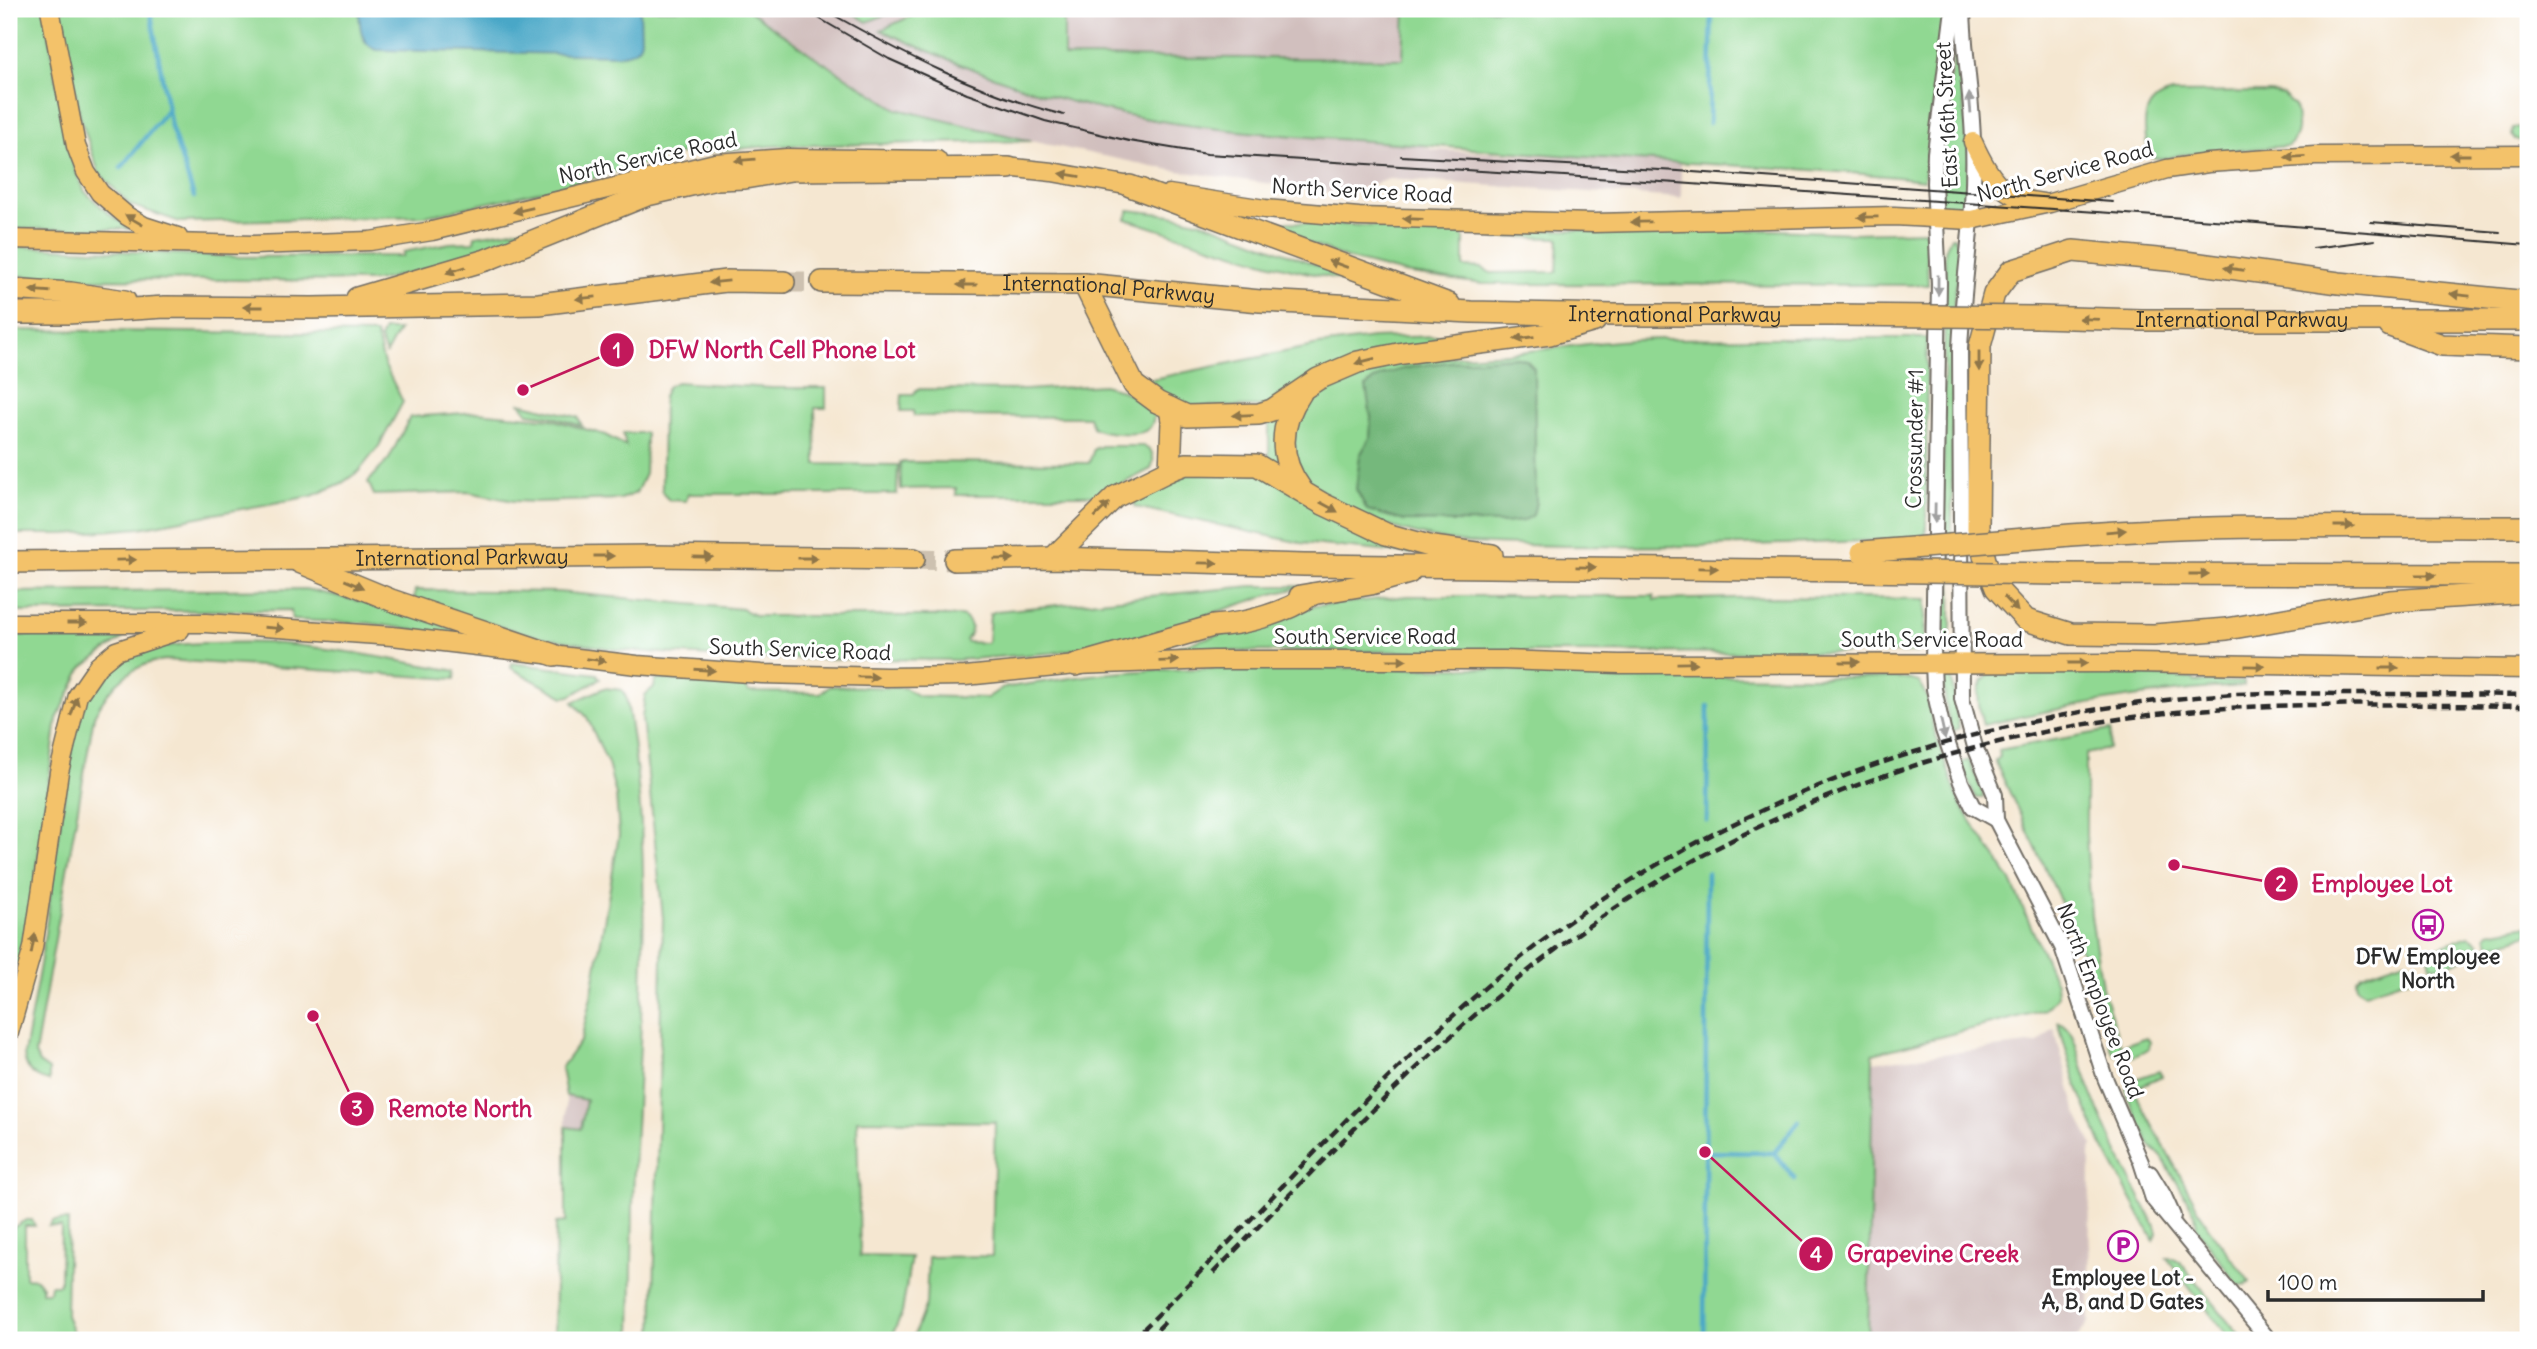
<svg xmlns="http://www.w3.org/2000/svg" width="2537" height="1349" font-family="Delius,sans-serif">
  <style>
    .industrial { fill: #d1bfbe }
    .green { fill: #90d892; stroke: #5e825e; stroke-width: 2 }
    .forest { fill: #74b87c; stroke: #507254; stroke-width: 2 }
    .water { fill: #48a7c7; stroke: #3a6979; stroke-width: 2 }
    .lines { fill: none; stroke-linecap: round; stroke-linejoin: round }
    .stream { stroke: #48a7c7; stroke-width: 4.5 }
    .highway-tunnel { stroke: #cdc1b0; stroke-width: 21; stroke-dasharray: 21 10; stroke-linecap: butt }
    .minor-casing { stroke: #726d65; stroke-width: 18 }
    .major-casing { stroke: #726d65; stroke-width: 21 }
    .highway-casing { stroke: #726d65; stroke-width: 24 }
    .minor { stroke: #fff; stroke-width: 14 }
    .major { stroke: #f3c26a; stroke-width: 18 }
    .highway { stroke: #f3c26a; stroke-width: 21 }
    .tram { stroke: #2b2b2b; stroke-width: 2 }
    .rail { stroke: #2b2b2b; stroke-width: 4.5; stroke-dasharray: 10 5; stroke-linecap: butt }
    .highway-bridge-casing { stroke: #726d65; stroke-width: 24; stroke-linecap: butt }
    .highway-bridge { stroke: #f3c26a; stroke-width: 21 }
    .oneway { fill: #a0a0a0 }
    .oneway2 { fill: #8f764a }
    .labels { text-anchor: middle; stroke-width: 6; stroke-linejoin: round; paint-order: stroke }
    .street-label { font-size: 21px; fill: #2b2b2b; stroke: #fff }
    .poi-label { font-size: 21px; font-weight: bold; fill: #2b2b2b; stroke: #fff }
    .leader { fill: none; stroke: #c2185b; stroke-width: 2.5 }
    .callout-dot { fill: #c2185b; stroke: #fff; stroke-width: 2.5 }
    .mark-label { font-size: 21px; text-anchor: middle; font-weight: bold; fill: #fff }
    .callout-label { font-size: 23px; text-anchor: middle; font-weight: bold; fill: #c2185b; stroke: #fff; stroke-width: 6; stroke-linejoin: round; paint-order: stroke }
  </style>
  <rect width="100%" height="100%" fill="#fff"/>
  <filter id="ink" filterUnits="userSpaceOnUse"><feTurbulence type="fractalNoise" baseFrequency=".0143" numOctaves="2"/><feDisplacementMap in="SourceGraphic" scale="14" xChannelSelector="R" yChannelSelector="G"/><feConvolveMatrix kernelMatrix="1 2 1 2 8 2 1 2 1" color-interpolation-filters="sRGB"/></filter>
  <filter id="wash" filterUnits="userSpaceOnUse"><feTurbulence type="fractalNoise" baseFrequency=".00686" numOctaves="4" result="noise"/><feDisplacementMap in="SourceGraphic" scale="28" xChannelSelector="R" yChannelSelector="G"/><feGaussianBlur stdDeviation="1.57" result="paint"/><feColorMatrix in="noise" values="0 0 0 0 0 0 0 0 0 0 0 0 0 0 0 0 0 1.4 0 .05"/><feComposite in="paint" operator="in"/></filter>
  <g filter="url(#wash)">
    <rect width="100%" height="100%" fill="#f5e7d1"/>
    <g class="industrial">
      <path d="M747 9H888L1035 72 1403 140 1434 150 1681 162V198L1389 179 1343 194 1171 170 1031 141 897 109 815 57Z"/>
      <path d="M1064 9H1405L1403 59 1064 57Z"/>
      <path d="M2054 1028 2078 1117 2093 1146 2090 1153 2089 1322 2075 1340H1831L1837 1066 2038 1043Z"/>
      <path d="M566 1096 586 1100 581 1129 566 1127Z"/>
    </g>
    <g class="green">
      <path d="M10 9H45L66 140 76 172 85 192 107 212 130 229H9Z"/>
      <path d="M60 9H747L815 57 897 109 1031 141 772 146 678 154 570 185 426 216 180 222 130 205 99 173 80 117Z"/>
      <path d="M847 9H901L867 22Z"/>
      <path d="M926 9H1064V57L1403 59 1405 9H1946L1924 180C1834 170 1744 166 1653 161 1562 156 1472 149 1382 142 1279 135 1176 130 1076 103 1009 85 944 59 881 30Z"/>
      <path d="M1957 34 1969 157 1967 208 1940 206 1943 135Z"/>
      <path d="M2271 92 2283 95 2295 106C2297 121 2301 136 2288 146L2179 155C2168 158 2158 162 2149 155 2143 128 2139 100 2172 93Z"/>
      <path d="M2528 126V144L2515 140 2512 135 2513 128Z"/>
      <path d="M1129 210 1171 215 1206 223 1346 276 1344 280C1269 267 1198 242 1126 219Z"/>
      <path d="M1267 221 1456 230 1464 238V267L1482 268 1491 273 1557 272 1559 238 1502 237 1498 240 1495 239 1497 233 1502 230H1774L1853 233 1926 231 1928 285 1483 284 1404 273 1346 258 1265 226Z"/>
      <path d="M555 223 462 260 377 281 58 279 9 275V246L241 257 403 256V252L450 243 474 242 475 236Z"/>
      <path d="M1951 237H1954C1966 252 1956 281 1954 299L1951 628 1947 645H1945L1942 626 1945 250Z"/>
      <path d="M9 330 376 334 384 364 403 402 379 446 359 471 342 483 312 496 139 528 65 534H9Z"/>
      <path d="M384 330H399L386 354 380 339Z"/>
      <path d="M1475 335 1407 349 1264 407 1177 406 1142 381 1319 345 1373 338Z"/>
      <path d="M1746 338H1927L1926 538C1773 546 1619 550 1467 543 1411 536 1349 519 1307 479 1294 467 1294 453 1294 436 1294 416 1304 398 1321 388 1376 356 1447 358 1508 353 1545 350 1581 344 1618 341 1661 338 1703 339 1746 338Z"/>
      <path d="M676 382 772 388H826V408H815L816 464 898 465 897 494H688L686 501 669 500 663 494 662 489 663 397 667 387Z"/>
      <path d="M1103 385C1120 388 1148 401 1154 417 1153 422 1151 429 1145 431 1136 436 1100 433 1093 427L1089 417 914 416 913 411H901L902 395H913L917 389 1026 390Z"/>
      <path d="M520 403 578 417 582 426 550 416 528 413Z"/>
      <path d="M1282 410 1284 468 1269 462V418Z"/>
      <path d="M478 412 551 419 605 435 626 446 623 433H646L645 474 636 493 621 499 536 502 514 501 468 492 374 495 368 482 389 459 410 417Z"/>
      <path d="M1102 446H1143L1151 451C1154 458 1154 462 1151 469L1104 493 1094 495H956V488L901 489 900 462 1089 463 1094 449Z"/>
      <path d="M1175 473H1263L1411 547V554L1301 543 1135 507 1133 496Z"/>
      <path d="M1252 586H1299V588L1272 594 1201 617 1173 629 1140 637 1052 653 957 660 741 658 618 650 536 636 498 626 414 598 415 590 558 592 742 609 756 616H959L964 617C973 624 973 631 966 640L968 642 986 643 988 642 990 614 996 611Z"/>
      <path d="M305 589 400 610 483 640 368 623 292 620 291 610 9 612V592Z"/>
      <path d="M1408 596H1654V600L1773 597 1926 599 1924 644 1915 653 1176 651V647L1315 606Z"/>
      <path d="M9 635H127L82 668 57 719 28 933 21 966 13 964 9 880Z"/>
      <path d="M203 643C225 643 247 642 268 643 332 647 394 660 456 671L455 679 165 660C131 663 109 687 94 716L35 1054 39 1063 49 1070V1081C34 1078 25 1070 24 1054 32 1007 42 960 48 912 55 861 61 810 70 759 75 734 76 704 93 684 121 648 161 645 203 643Z"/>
      <path d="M512 663 597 674 600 679 570 696 564 697 511 668Z"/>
      <path d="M1234 668H1471L1601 675 1905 678 1919 682 1928 699 1933 727 1960 804 2011 881 2056 983 2057 997 2045 1010 1873 1054 1868 1340H912L926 1304 928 1257 992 1256 995 1122 857 1120 860 1256 911 1257 902 1313 890 1340H653L663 918 642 718 645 695 654 687 656 679 743 684 749 692 820 693 831 686 905 688 918 696 987 698 1002 688 1099 674 1154 670Z"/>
      <path d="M1949 671 1951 674 1959 728 1952 732 1947 712 1942 675 1944 672Z"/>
      <path d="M1997 671 2107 672 2194 679 2195 682H2244V686C2155 691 2069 705 1983 725 1978 703 1971 681 1997 671Z"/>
      <path d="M604 688 622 690 626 697C655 854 641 1012 634 1170 632 1227 632 1284 631 1340H554L556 1223 566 1222V1127L581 1129 586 1100 566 1096 561 1068 581 1040 592 992 619 835 616 795 608 764 587 717 573 702Z"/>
      <path d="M2111 730 2109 749 2086 754V835L2091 916 2102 987 2121 1046 2147 1037 2150 1042 2149 1049C2137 1056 2122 1063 2112 1051L2089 970 2059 898 1995 761 2000 757 1998 750Z"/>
      <path d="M1969 760 1983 794V798H1976L1960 763Z"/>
      <path d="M2528 925V934L2490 946 2486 936 2489 932Z"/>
      <path d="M2469 936 2475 939 2479 944 2474 955 2442 967 2431 965 2429 956 2434 948Z"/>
      <path d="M2405 960 2411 962 2415 968 2410 978 2365 993 2357 988 2356 980 2361 975Z"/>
      <path d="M2058 1022C2076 1028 2078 1057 2084 1073 2103 1126 2128 1176 2155 1226L2157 1234 2154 1241 2101 1143 2077 1086Z"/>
      <path d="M2159 1071 2162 1076 2133 1089 2208 1227 2250 1282 2246 1285H2238L2197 1229 2195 1213 2162 1157 2150 1146 2127 1096 2126 1089 2129 1081Z"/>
      <path d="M26 1220H32L35 1226H25V1278L36 1279 42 1286V1292H49L50 1285H57L60 1283 61 1227 49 1226 53 1221 68 1220 66 1315 76 1340H10V1236L14 1227Z"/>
      <path d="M2167 1258H2173L2180 1262 2243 1339 2242 1340H2231Z"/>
    </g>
    <path class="forest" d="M1514 357 1526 360 1534 368 1536 502 1533 515 1523 521 1504 523 1404 521 1367 510 1356 489 1360 455 1370 438 1371 417 1366 387C1386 361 1481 360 1514 357Z"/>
    <path class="water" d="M359 9H640L641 40C639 52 628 53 617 55L377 50C359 44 360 25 359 9Z"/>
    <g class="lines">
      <g class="stream">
        <path d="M150 9 171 127 194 197"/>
        <path d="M1709 123 1712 9"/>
        <path d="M121 168 168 109"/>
        <path d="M1707 821 1708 706"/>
        <path d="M1705 1152 1774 1153 1795 1179"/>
        <path d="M1774 1153 1799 1121"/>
        <path d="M1704 1340 1707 873"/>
      </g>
    </g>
  </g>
  <g filter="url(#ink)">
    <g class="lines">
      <g class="highway-tunnel">
        <path d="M784 282H822"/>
        <path d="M914 559 955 560"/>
      </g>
      <g class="minor-casing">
        <g id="minor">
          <path d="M1953 9 1935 153 1934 183 1939 283 1933 662 1934 689 1943 730 1961 782 1973 807 1996 820"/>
          <path d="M1963 9C1964 53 1972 97 1973 142 1976 211 1963 280 1960 349L1962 699 1975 747 1995 795 1996 820 2062 947 2105 1078 2141 1162 2153 1199 2269 1340"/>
          <path d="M2150 1173 2164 1196 2173 1216"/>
        </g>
      </g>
      <g class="major-casing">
        <g id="major">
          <path d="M50 9 76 146 86 172 100 193 127 216 144 226 178 237"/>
          <path d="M1973 142C1989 177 2002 199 2043 203"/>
          <path d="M997 166 1052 172 1142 188"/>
          <path d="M1169 194 1265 209 1359 217 1594 223 1894 216 1971 220 2050 203 2167 169 2208 163 2315 156 2528 155"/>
          <path d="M9 239 253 245 370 241 432 231 715 163 787 158 937 160"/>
          <path d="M9 623H206L392 636 637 665 762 674 887 677 965 676 1076 665 1213 660H1504L1619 664 2133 663 2528 669"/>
          <path d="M9 1033 33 948 59 772 78 695 98 666 116 651 180 630"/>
        </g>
      </g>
      <g class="highway-casing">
        <g id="highway">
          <path d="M1130 186 1449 304"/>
          <path id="s1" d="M822 282 1084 284 1260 301 1471 312 1614 315H1836"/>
          <path d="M1084 284 1134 385 1157 402 1187 416 1259 414 1272 410 1318 379 1358 362 1403 353 1550 334 1595 321"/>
          <path d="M9 289 71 293 125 301"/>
          <path d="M357 298 486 260 647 195 717 179 745 178 791 170 1009 168"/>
          <path d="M2528 302 2339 283 2178 261 2073 251 2011 271 1994 294 1980 346 1978 528 1985 560 1996 588 2026 620 2071 634 2154 635 2227 629 2390 601 2528 592"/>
          <path d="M9 313H68L165 307 312 308 539 304 726 281 784 282"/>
          <path id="s2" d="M2037 317 2141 320H2528"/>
          <path d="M2390 326 2442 345 2528 348"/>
          <path d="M1301 393C1279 425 1278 458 1301 489"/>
          <path d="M1170 408 1172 421 1170 470"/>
          <path d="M2048 537C2208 523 2368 527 2528 527"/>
          <path d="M1053 558 1115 497 1170 470 1186 464 1257 465 1323 504 1386 534 1433 547 1492 555"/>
          <path d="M955 560 1053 558 1304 565 1857 571"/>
          <path id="s3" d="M9 562 651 556 914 559"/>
          <path d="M299 562 391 600 554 655"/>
          <path d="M2057 574 2528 575"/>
          <path d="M1300 596 1371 584 1409 573"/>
          <path d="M1076 665 1213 626C1246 624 1286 613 1313 594"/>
        </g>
      </g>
      <use href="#minor" class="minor"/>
      <use href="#major" class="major"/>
      <use href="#highway" class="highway"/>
      <g class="tram">
        <path d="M803 9 889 59 967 94 1045 121 1129 141 1207 154 1677 183 2257 223 2528 245"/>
        <path d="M823 9C899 52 979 94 1064 115"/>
        <path d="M1401 156 1678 171 2113 202"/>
        <path d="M2371 222 2500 232"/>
        <path d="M2313 248 2375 240"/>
      </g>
      <g class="rail">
        <path d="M1213 1273C1315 1170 1414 1061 1528 971 1726 814 1961 727 2212 709 2317 702 2423 705 2528 706"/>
        <path d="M1132 1340C1250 1226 1357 1099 1481 991 1680 817 1935 720 2196 697 2245 692 2293 693 2342 694 2404 694 2466 694 2528 695"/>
        <path d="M1147 1340 1167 1320"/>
      </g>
      <g class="highway-bridge-casing">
        <g id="highway-bridge">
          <path d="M1836 315 2037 317"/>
          <path d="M1862 552 2048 537"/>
          <path d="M1857 571 2057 574"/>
        </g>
      </g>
      <use href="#highway-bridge" class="highway-bridge"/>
    </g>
    <defs><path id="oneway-solid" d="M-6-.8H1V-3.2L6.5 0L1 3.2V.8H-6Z" transform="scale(1.75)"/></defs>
    <g class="oneway">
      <use href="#oneway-solid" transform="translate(1970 103) rotate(-95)"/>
      <use href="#oneway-solid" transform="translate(1938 285) rotate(90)"/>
      <use href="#oneway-solid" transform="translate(1935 513) rotate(91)"/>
      <use href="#oneway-solid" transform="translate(1943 729) rotate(77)"/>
    </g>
    <g class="oneway2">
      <use href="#oneway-solid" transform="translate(2460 155) rotate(180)"/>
      <use href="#oneway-solid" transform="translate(2295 157) rotate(177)"/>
      <use href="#oneway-solid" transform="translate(745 160) rotate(175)"/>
      <use href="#oneway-solid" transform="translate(1070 175) rotate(-171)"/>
      <use href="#oneway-solid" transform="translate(523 210) rotate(167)"/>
      <use href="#oneway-solid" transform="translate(1868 217) rotate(179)"/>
      <use href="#oneway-solid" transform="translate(1413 219) rotate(-178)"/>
      <use href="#oneway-solid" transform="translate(134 220) rotate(-150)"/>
      <use href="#oneway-solid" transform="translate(1641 222) rotate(179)"/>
      <use href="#oneway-solid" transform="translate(1338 264) rotate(-160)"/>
      <use href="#oneway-solid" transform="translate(2234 269) rotate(-172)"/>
      <use href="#oneway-solid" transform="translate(456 270) rotate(162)"/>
      <use href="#oneway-solid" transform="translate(719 282) rotate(174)"/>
      <use href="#oneway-solid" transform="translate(967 285) rotate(180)"/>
      <use href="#oneway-solid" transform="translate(40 291) rotate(-176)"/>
      <use href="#oneway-solid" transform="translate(2460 295) rotate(-174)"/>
      <use href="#oneway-solid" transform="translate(586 298) rotate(174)"/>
      <use href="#oneway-solid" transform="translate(253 307) rotate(-180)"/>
      <use href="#oneway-solid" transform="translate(2089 319) rotate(-178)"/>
      <use href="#oneway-solid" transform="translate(1524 338) rotate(172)"/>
      <use href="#oneway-solid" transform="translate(1365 361) rotate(165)"/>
      <use href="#oneway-solid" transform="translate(1979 361) rotate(90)"/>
      <use href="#oneway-solid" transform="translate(1243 415) rotate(178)"/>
      <use href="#oneway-solid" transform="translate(1329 507) rotate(29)"/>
      <use href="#oneway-solid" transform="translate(1102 510) rotate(-44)"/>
      <use href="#oneway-solid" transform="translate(2344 526)"/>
      <use href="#oneway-solid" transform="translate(2116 531) rotate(-5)"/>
      <use href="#oneway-solid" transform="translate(604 556)"/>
      <use href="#oneway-solid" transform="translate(703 557) rotate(1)"/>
      <use href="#oneway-solid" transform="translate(808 558)"/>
      <use href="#oneway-solid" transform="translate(1004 559) rotate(-1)"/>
      <use href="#oneway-solid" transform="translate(126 560) rotate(-1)"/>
      <use href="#oneway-solid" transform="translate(1208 563) rotate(1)"/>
      <use href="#oneway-solid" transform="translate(1586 567) rotate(1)"/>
      <use href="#oneway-solid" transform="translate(1708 568) rotate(1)"/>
      <use href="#oneway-solid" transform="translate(2199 574)"/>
      <use href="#oneway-solid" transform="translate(2426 575)"/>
      <use href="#oneway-solid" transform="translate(354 584) rotate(23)"/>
      <use href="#oneway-solid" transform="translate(2011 604) rotate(47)"/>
      <use href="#oneway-solid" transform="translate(77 623)"/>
      <use href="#oneway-solid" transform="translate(274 628) rotate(4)"/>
      <use href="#oneway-solid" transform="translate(596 660) rotate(7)"/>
      <use href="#oneway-solid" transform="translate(1397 660)"/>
      <use href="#oneway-solid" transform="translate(1169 661) rotate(-2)"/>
      <use href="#oneway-solid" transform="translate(1850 662)"/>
      <use href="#oneway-solid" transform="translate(1687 663) rotate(-1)"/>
      <use href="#oneway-solid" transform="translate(2078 663)"/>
      <use href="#oneway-solid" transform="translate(2255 666) rotate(1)"/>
      <use href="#oneway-solid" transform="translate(2389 668)"/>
      <use href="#oneway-solid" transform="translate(705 670) rotate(4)"/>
      <use href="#oneway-solid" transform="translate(868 677) rotate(1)"/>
      <use href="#oneway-solid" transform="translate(74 706) rotate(-72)"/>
      <use href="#oneway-solid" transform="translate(33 944) rotate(-79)"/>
    </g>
  </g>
  <defs>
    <g id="bus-ring" transform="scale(1.575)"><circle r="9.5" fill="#fff" stroke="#b5179e" stroke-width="1.5"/><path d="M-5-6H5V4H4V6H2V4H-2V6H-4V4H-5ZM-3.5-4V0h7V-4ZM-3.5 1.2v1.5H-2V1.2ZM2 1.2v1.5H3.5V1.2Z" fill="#b5179e"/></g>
    <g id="parking-ring" transform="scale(1.575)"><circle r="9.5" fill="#fff" stroke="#b5179e" stroke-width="1.5"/><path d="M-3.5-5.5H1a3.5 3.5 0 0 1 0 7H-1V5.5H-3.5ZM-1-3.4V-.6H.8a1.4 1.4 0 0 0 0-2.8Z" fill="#b5179e"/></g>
  </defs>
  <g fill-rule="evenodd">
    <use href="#bus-ring" x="2428" y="925"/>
    <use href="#parking-ring" x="2123" y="1246"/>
  </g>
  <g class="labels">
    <g class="street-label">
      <text transform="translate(1947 115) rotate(-93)" y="7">East 16th Street</text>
      <text transform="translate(648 158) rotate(-12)" y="7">North Service Road</text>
      <text transform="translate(2065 172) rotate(-15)" y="7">North Service Road</text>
      <text transform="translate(1362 191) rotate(3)" y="7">North Service Road</text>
      <text dy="7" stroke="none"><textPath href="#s1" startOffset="287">International Parkway</textPath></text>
      <text dy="7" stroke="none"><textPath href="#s1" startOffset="854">International Parkway</textPath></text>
      <text dy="7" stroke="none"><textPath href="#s2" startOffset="205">International Parkway</textPath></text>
      <text transform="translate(1915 439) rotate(-89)" y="7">Crossunder #1</text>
      <text dy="7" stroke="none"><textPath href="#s3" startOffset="453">International Parkway</textPath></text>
      <text x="1365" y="644">South Service Road</text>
      <text x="1932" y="647">South Service Road</text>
      <text transform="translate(800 650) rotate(2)" y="7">South Service Road</text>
      <text transform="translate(2100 1001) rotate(69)" y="7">North Employee Road</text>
    </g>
    <g class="poi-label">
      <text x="2428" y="964">DFW Employee<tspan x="2428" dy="24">North</tspan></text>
      <text x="2123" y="1285">Employee Lot -<tspan x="2123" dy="24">A, B, and D Gates</tspan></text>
    </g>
  </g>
  <path class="leader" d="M523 390L617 350M2174 865L2281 884M313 1016L357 1109M1705 1152L1816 1254"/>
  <g class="callout-dot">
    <circle cx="523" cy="390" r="7"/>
    <circle cx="2174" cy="865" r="7"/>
    <circle cx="313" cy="1016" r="7"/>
    <circle cx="1705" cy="1152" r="7"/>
    <circle cx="617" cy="350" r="18"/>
    <circle cx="2281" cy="884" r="18"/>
    <circle cx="357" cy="1109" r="18"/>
    <circle cx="1816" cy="1254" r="18"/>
  </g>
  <g class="mark-label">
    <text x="617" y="358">1</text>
    <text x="2281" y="891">2</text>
    <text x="357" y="1116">3</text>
    <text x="1816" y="1262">4</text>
  </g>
  <g class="callout-label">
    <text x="782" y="358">DFW North Cell Phone Lot</text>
    <text x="2382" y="892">Employee Lot</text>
    <text x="460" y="1117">Remote North</text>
    <text x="1933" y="1262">Grapevine Creek</text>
  </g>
  <rect width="2537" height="1349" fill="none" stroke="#fff" stroke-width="35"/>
  <path d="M2268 1290v10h215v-10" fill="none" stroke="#2b2b2b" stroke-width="3.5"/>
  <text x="2278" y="1290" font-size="21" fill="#2b2b2b" stroke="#ffffff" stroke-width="5" paint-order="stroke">100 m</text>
</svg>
